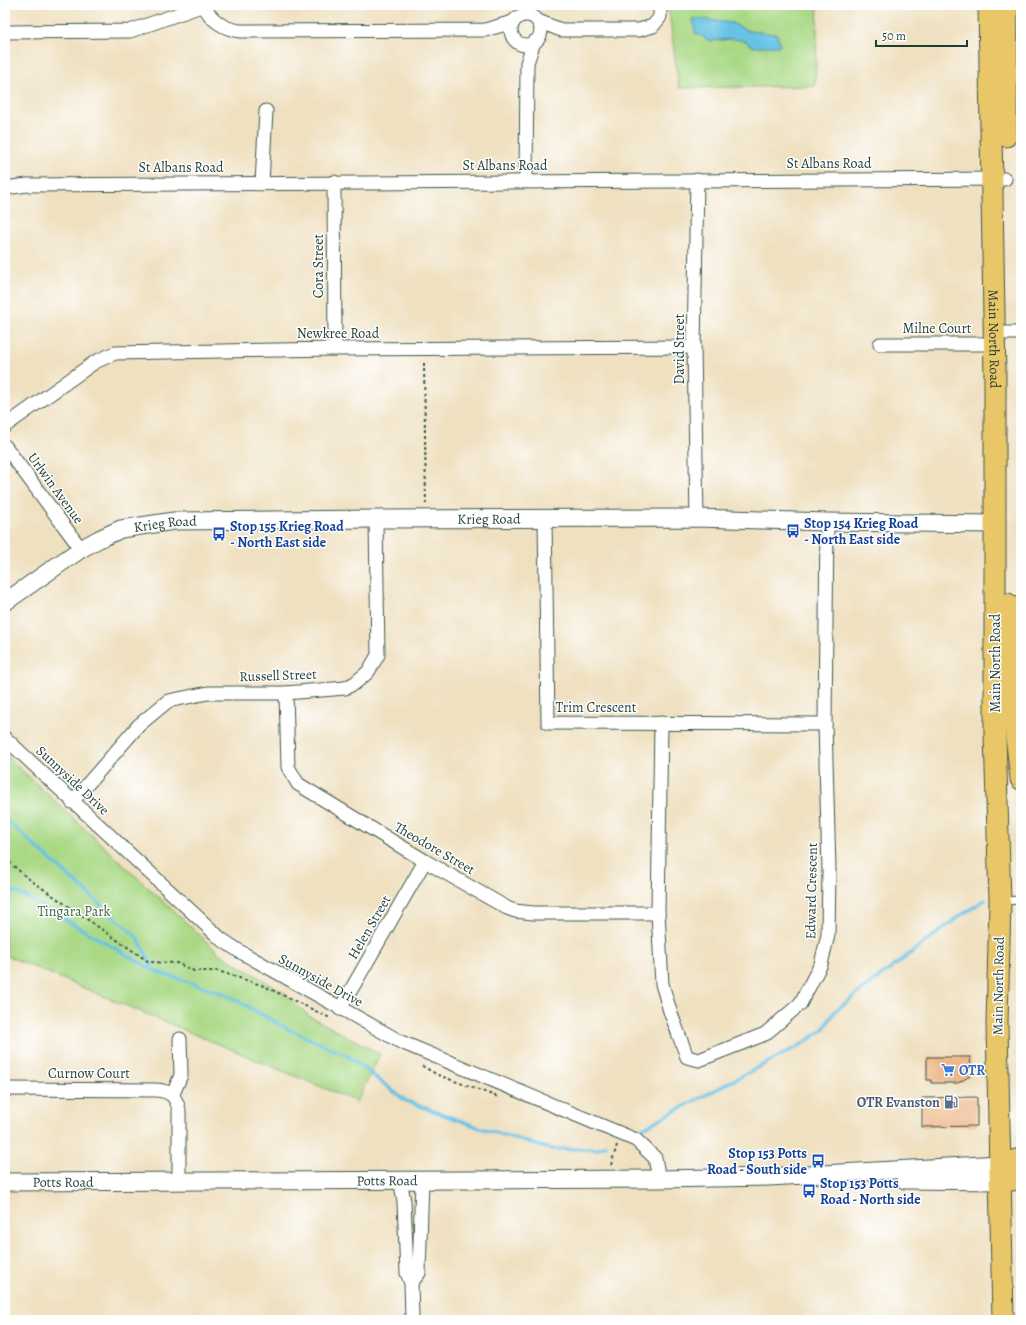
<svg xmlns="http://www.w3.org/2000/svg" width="1026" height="1325" font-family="Alegreya,serif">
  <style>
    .green { fill: #aad986; stroke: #648b5d }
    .water { fill: #68c2e5; stroke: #44808c }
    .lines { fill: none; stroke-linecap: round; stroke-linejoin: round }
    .stream { stroke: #68c2e5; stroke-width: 3.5 }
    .building { fill: #edb788 }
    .service-casing { stroke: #3e5549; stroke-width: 9 }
    .minor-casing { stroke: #3e5549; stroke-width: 15 }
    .tertiary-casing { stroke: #3e5549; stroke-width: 19 }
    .primary-casing { stroke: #3e5549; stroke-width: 23 }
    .path { stroke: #3e5549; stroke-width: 2; stroke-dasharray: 3 3; stroke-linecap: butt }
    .service { stroke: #fff; stroke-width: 7 }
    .minor { stroke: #fff; stroke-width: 13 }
    .tertiary { stroke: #fff; stroke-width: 17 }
    .primary { stroke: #e9c769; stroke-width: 21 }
    .labels { text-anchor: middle; stroke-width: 3; stroke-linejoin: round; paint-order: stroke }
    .street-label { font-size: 14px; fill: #1f3d34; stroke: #fff }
    .transit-label { font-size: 14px; font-weight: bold; fill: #164399; stroke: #fff; text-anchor: start }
    .park-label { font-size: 14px; fill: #426448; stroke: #fff }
    .shop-label { font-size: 14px; font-weight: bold; fill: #366cbe; stroke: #fff; text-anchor: start }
    .service-label { font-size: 14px; font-weight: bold; fill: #4e5e75; stroke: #fff; text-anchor: end }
  </style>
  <rect width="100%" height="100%" fill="#fff"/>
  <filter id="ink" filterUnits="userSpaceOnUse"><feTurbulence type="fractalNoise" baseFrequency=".025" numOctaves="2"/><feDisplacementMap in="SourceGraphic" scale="8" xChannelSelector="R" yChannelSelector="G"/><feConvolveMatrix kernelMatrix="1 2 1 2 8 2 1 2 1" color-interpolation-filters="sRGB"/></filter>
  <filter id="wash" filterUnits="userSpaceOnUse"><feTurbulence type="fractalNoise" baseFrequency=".012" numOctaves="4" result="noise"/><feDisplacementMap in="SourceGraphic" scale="16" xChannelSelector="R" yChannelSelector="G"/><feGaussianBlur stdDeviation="0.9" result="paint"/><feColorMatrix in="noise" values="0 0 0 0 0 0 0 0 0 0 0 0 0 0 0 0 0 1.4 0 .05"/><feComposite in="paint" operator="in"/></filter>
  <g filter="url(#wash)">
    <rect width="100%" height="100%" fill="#efe0c0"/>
    <g class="green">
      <path d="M668 5H818L815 86 679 88Z"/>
      <path d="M5 755 220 954 283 992 309 1016 380 1054 357 1102 5 955Z"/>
    </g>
    <path class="water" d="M693 18 732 23 749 31 777 34 780 46 754 47 745 41 733 39 710 41 695 33Z"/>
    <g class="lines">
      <g class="stream">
        <path d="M5 819 138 938 154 970"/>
        <path d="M5 892H17L155 971 225 994 288 1029 348 1056 406 1101 478 1127 550 1149H597L606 1145"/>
        <path d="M637 1131 799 1046 823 1030 835 1011 961 915 985 900"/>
      </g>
    </g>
    <g id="blocks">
      <g class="building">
        <path d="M927 1057H970L971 1067 967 1073 970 1076 958 1083H931V1080H927Z"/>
        <path d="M977 1097V1126L922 1127V1098Z"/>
      </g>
    </g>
  </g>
  <g filter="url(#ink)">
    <use href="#blocks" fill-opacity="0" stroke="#3e5549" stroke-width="1"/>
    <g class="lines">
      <g class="service-casing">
        <path id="service" d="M1002 901 1021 900"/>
      </g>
      <g class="minor-casing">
        <g id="minor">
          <path d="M204 5C210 20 224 29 240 31L485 30 513 22"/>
          <circle cx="526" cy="30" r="15"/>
          <path d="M538 21 561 30H639L653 26 660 17V5"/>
          <path d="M5 32 130 31 204 5"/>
          <path d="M697 180 694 347 697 518"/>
          <path d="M526 181 527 63 534 42"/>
          <path d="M334 182 335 349"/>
          <path d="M262 183 266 111"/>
          <path d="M5 188 28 185 1005 179"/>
          <path d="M1006 333H1021"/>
          <path d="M880 344H993"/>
          <path d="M5 426 95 362 115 353 335 349 694 347"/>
          <path d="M5 446 81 549"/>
          <path d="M545 519 548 723 825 724"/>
          <path d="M286 693 288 767 298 784 425 861 507 908 515 911 533 913H658"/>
          <path d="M661 723 658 913 662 984 670 1011 687 1057 699 1060 765 1034 800 1004 821 964 828 935 829 870 825 724 827 522"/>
          <path d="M5 738 221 939 239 951 401 1042 636 1140 655 1158 659 1179"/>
          <path d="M72 802 139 725 168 701 208 693H286L345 688 355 683 368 672 378 655 376 519"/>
          <path d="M340 1009 425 861"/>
          <path d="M5 1089 156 1090C170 1091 176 1096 179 1110V1182"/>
          <path d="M173 1094 181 1075 180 1039"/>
          <path d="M400 1180 404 1201 407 1273 411 1283 412 1318"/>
          <path d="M411 1283 419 1273 422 1180"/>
        </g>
      </g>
      <g class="tertiary-casing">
        <g id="tertiary">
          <path id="s1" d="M5 602 81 549 99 539 121 529 174 521 376 519 697 518 827 522 995 524"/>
          <path d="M905 1180 1000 1181"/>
          <path id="s2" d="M5 1182 659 1179 769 1177 1000 1164"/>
        </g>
      </g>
      <g class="primary-casing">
        <g id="primary">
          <path id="s3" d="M989 5 995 379V734L1000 901 997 1024 1003 1320"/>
          <path d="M1006 136 1007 5"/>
          <path d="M1008 604 1016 735 1021 779"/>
          <path d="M1000 1164 1021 1159"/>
          <path d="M1000 1181 1021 1179"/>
        </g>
      </g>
      <g class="path">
        <path d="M424 363 426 505"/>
        <path d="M5 858 26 877 149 962 177 963 194 971H218L264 986 330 1018"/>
        <path d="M422 1066 438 1075 498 1097"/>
        <path d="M611 1165 617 1145"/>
      </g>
      <use href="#service" class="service"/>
      <use href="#minor" class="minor"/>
      <use href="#tertiary" class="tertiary"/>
      <use href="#primary" class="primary"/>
    </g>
  </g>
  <defs>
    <g id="bus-bare" transform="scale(1.08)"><path d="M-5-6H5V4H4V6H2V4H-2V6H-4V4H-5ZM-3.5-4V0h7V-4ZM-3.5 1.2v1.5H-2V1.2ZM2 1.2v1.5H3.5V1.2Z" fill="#1a4fb4" stroke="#fff" stroke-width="2.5" paint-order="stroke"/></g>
    <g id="supermarket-bare" transform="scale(1.08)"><path d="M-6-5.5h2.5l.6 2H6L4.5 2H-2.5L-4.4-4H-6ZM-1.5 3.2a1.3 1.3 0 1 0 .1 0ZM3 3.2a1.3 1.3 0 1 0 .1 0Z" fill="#3f7fe0" stroke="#fff" stroke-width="2.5" paint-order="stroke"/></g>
    <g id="fuel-bare" transform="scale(1.08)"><path d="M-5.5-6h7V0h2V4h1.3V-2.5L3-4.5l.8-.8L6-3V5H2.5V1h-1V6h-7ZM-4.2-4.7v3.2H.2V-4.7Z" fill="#5c6f8a" stroke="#fff" stroke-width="2.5" paint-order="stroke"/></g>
  </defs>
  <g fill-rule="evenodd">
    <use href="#bus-bare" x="793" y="531"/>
    <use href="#bus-bare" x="219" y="534"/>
    <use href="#supermarket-bare" x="948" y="1070"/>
    <use href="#fuel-bare" x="951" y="1102"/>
    <use href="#bus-bare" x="818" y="1161"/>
    <use href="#bus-bare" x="809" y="1191"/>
  </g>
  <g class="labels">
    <g class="street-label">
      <text x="829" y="168">St Albans Road</text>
      <text x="505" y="170">St Albans Road</text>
      <text x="181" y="172">St Albans Road</text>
      <text transform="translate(318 266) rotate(-90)" y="5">Cora Street</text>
      <text x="937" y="333">Milne Court</text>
      <text x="338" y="338">Newkree Road</text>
      <text dy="5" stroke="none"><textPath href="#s3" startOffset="334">Main North Road</textPath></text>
      <text transform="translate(679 349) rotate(-90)" y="5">David Street</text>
      <text transform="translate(56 488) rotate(54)" y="5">Urlwin Avenue</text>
      <text dy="5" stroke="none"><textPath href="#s1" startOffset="506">Krieg Road</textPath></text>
      <text dy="5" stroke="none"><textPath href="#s1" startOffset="182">Krieg Road</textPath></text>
      <text transform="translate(995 663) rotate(-90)" y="5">Main North Road</text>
      <text transform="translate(278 675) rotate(-2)" y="5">Russell Street</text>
      <text x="596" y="712">Trim Crescent</text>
      <text transform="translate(73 780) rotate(43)" y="5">Sunnyside Drive</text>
      <text transform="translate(435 848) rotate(30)" y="5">Theodore Street</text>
      <text transform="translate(811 891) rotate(-89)" y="5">Edward Crescent</text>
      <text transform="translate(369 927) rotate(-60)" y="5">Helen Street</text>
      <text transform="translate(321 980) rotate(29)" y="5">Sunnyside Drive</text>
      <text transform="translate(998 986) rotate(-89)" y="5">Main North Road</text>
      <text x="89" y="1078">Curnow Court</text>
      <text dy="5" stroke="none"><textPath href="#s2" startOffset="382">Potts Road</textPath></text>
      <text dy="5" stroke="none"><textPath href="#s2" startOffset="58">Potts Road</textPath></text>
    </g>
    <g class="transit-label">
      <text x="804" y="528">Stop 154 Krieg Road<tspan x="804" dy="16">- North East side</tspan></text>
      <text x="230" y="531">Stop 155 Krieg Road<tspan x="230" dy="16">- North East side</tspan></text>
      <text x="807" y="1158" text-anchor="end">Stop 153 Potts<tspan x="807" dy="16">Road - South side</tspan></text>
      <text x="820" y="1188">Stop 153 Potts<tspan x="820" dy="16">Road - North side</tspan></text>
    </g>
    <g class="park-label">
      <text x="74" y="916">Tingara Park</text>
    </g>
    <g class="shop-label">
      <text x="959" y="1075">OTR</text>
    </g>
    <g class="service-label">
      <text x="940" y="1107">OTR Evanston</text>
    </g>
  </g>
  <rect width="1026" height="1325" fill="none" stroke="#fff" stroke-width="20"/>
  <path d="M876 40v6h91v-6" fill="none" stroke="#1f3d34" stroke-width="2"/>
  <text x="882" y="40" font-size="12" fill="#1f3d34" stroke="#ffffff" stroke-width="3" paint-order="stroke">50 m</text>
</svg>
